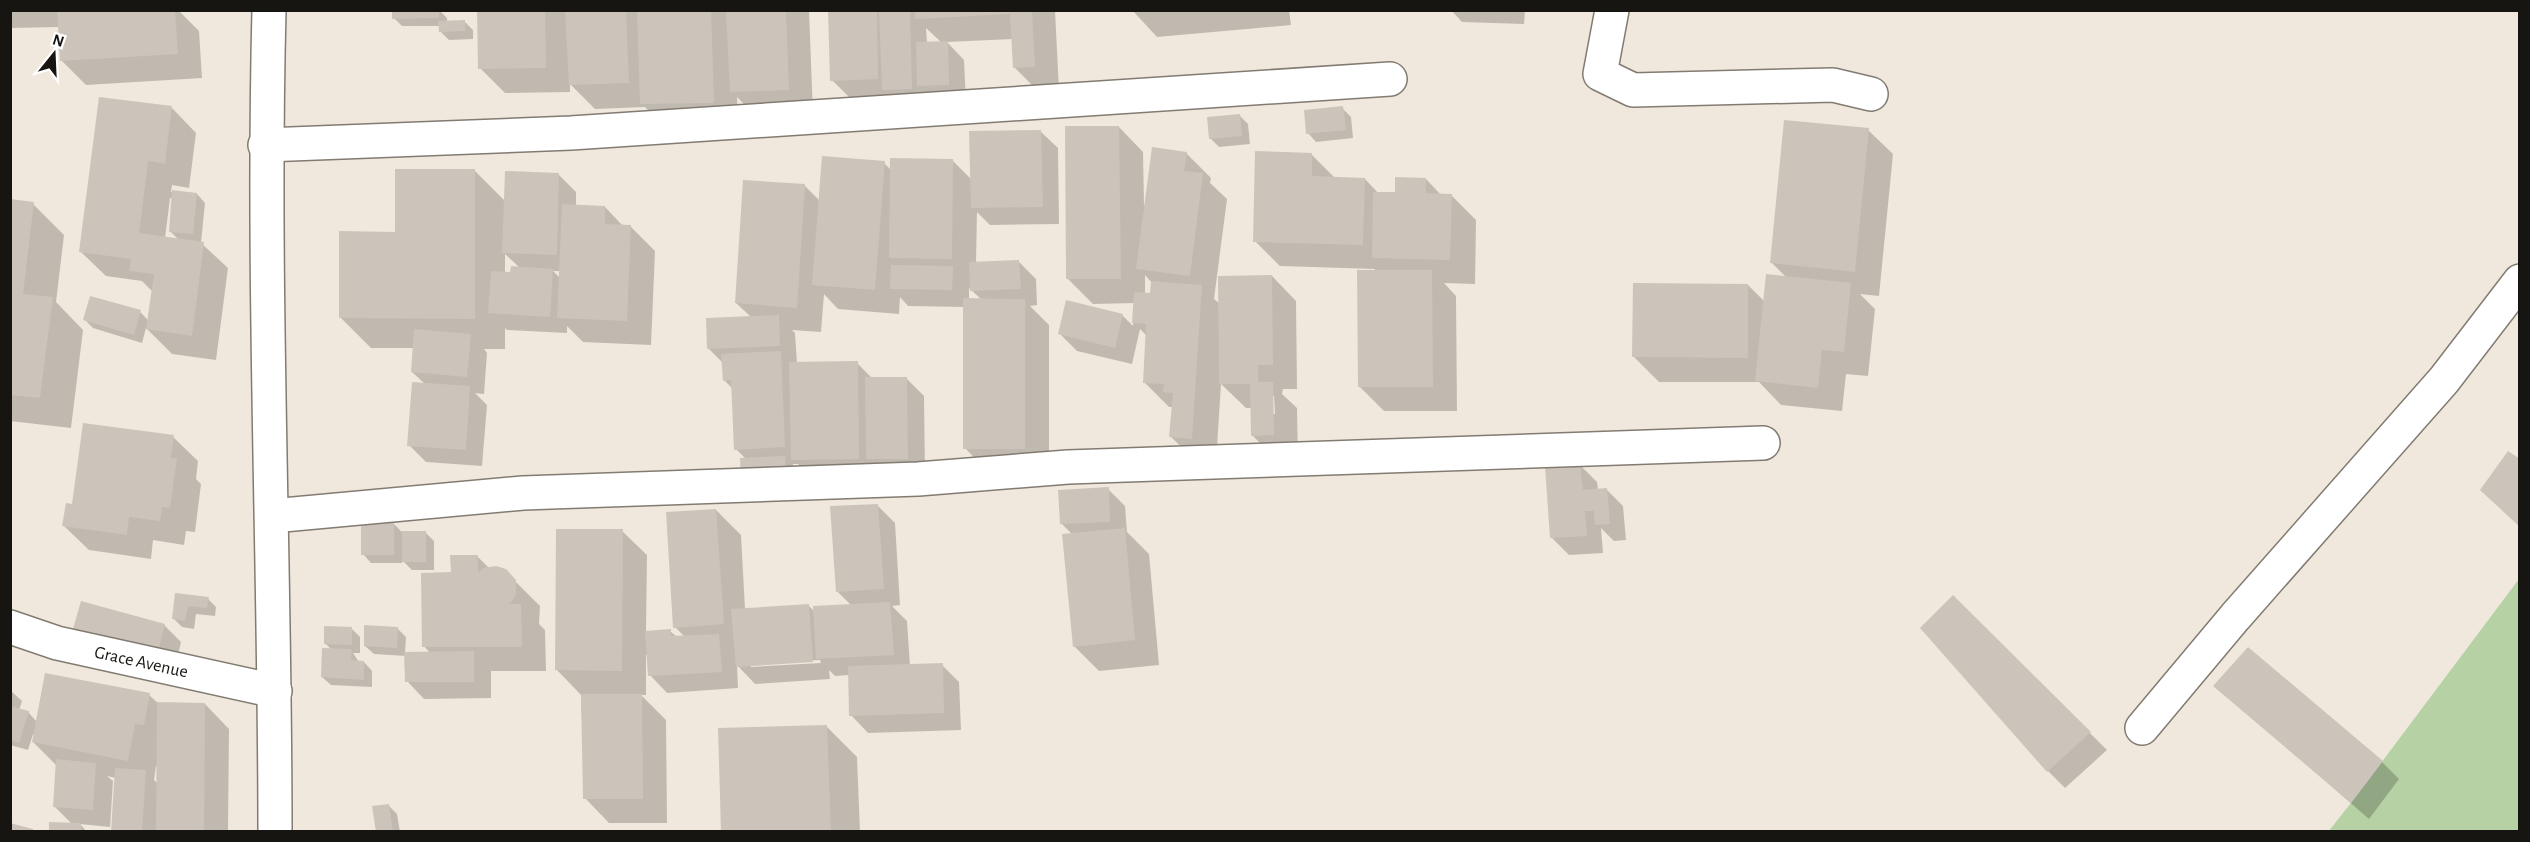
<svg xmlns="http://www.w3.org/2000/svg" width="2530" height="842" font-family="'Alegreya Sans',sans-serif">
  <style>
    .green { fill: #b6d1a4 }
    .shadow { fill: #0003; fill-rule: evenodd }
    .building { fill: #ccc4ba }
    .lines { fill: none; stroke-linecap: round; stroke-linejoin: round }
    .minor-casing { stroke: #827b72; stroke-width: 36 }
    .minor { stroke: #fff; stroke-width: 33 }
    .labels { text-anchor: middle; stroke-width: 4.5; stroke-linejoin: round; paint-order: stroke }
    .street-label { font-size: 18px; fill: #171511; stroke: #fff }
  </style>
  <rect width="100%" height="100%" fill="#f0e8dd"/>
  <path class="green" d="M2519 579V831L2328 832 2351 803Z"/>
  <g class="shadow">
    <path d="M10 10H178L199 31 202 78 86 85 61 60 59 27 10 28Z"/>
    <path d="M393 10H439L447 18V22L464 21 473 30V39L449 40 440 31V26H402L394 18Z"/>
    <path d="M479 10H809L813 114 756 116 737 97 738 127 666 129 645 107 595 109 570 84V92L505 93 480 68Z"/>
    <path d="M817 10H1055L1059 91 1039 92 1015 68 1013 39 947 42 964 60 966 102 890 96 849 97 832 80 830 11ZM926 28 942 43H927Z"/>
    <path d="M1132 10H1289L1291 25 1157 37Z"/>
    <path d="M1451 10H1525L1524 24 1462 22Z"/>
    <path d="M172 108 196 133 189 188 172 185 171 192 197 194 205 203 201 243 228 268 216 360 172 354 146 328 142 343 93 328 85 320 140 312 149 321 153 292 142 281 106 276 81 252ZM170 198H173L170 231 179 240 165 238Z"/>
    <path d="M1342 108 1351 117 1353 138 1316 142 1308 133Z"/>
    <path d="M1240 116 1248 124 1250 144 1219 147 1210 138Z"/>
    <path d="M1119 127 1143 152 1144 206 1186 153 1211 178 1210 183 1227 199 1214 299 1220 304 1272 276 1296 301 1297 389H1283L1282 394 1297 408 1298 460H1277L1252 435V408H1246L1221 384 1216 463 1196 461 1171 437 1173 407H1169L1144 382 1147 336 1140 329 1132 364 1077 351 1060 334 1122 315 1133 326 1135 303 1093 304 1068 279ZM1145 275 1152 283V295L1145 294ZM1271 393 1274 396 1275 414H1272Z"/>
    <path d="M1868 130 1893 154 1879 296 1860 294 1875 309 1868 376 1846 374 1842 411 1781 405 1759 382H1659L1634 357 1748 285 1765 302 1786 277 1771 262Z"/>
    <path d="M1040 131 1058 148 1059 224 990 225 977 212 976 264 1019 262 1036 279 1037 305 1030 306 1049 325V473H989L965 448V307L908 306 900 297 899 314 838 309 824 294 821 332 792 330 795 333 797 363H857L873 379H907L924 396 925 475 817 484 798 464H793L794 485 746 459 736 449 733 389 724 380 723 363 709 349 751 317 736 303 805 186 820 201 884 163 891 170 952 160 972 180ZM969 288 981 299H969Z"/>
    <path d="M1312 155 1335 178 1365 179 1379 194H1396L1426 179 1441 195H1451L1476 220 1475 284 1444 283 1456 296 1457 411H1384L1359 386 1375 269 1280 266 1255 241Z"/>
    <path d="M475 171 506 202 559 175 576 192V206L605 207 623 226H630L655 251 651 345 583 342 567 326V333L507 330 505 328V349H484L487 353 484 394 475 393 487 405 482 466 426 462 409 445 425 384 412 372 414 348H371L340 317 397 233ZM505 254 520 268 512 274H505ZM553 271H560V278Z"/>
    <path d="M10 201 33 204 64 235 56 302 83 330 71 428 10 421Z"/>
    <path d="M173 437 198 461 196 479 201 484 195 532 186 531 184 545 153 540 151 559 89 550 64 526 74 505Z"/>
    <path d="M1580 465 1597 482 1598 490 1606 489 1623 506 1626 540 1614 541 1601 528 1603 553 1569 555 1552 538Z"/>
    <path d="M1108 489 1125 506 1127 532 1149 554 1159 665 1099 671 1074 646 1072 534 1061 523Z"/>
    <path d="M877 505 895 523 900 605 892 606 907 621 910 666 942 665 959 682 961 730 868 733 851 715 849 675 835 676 829 670 830 679 755 684 737 665 738 688 667 693 650 675 648 655H646V695H641L666 720 667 823H609L585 798 581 695 557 670 622 531 647 555 646 632 670 631 677 637H685L675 627 716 510 741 535 745 609 808 605 815 612 852 606 837 591ZM820 660 821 663 751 667V664Z"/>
    <path d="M393 523 402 532H425L434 541V570H412L402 560V563H371L363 554Z"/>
    <path d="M477 556 489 568 505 571 540 606 539 624 545 630 546 671H491V698L424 699 407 681 406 656 374 654 365 646 397 628 406 637 405 653H430L424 646 452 574Z"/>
    <path d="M177 594 208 599 216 607 215 616 196 614 194 629 182 627 174 619Z"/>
    <path d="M1953 597 2107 750 2065 788 2048 771Z"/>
    <path d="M164 625 181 642 175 668 92 646 75 629Z"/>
    <path d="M352 629 360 637V653H353L359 662H364L372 671V687L331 685 322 677 332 650 325 643Z"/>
    <path d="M2216 686 2382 762 2399 779 2369 819Z"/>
    <path d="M10 690 22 701 19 710 28 712 37 722 149 695 159 704H205L229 729 228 832H113L116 778 107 776 113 781 110 827 80 824 87 832H50L72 824 54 806 57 766 33 742 35 735 33 734 28 750 10 745ZM156 766H158V784L154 780Z"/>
    <path d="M826 726 857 757 860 832H723Z"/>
    <path d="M389 806 397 814 400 832H377Z"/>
  </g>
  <g class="building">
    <path d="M57 10H175L178 54 60 61Z"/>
    <path d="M392 10H439V18L392 19Z"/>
    <path d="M477 10H545L546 68 478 69Z"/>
    <path d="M565 10H626L629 83 569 85Z"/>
    <path d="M637 10H711L714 103 640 104Z"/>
    <path d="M726 10H786L789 90 730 92Z"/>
    <path d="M828 10H877L878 79 830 81Z"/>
    <path d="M879 10H910L912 89 882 90Z"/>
    <path d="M915 10H1032L1035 67 1013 68 1010 14 915 19Z"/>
    <path d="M465 20V31L439 32 438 21Z"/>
    <path d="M948 41 949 85 917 86 916 42Z"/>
    <path d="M99 97 172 106 165 164 148 161 139 233 204 242 192 336 146 329 154 274 129 271 131 259 79 252Z"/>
    <path d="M1343 106 1346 130 1306 134 1304 110Z"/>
    <path d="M1240 114 1242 136 1209 139 1207 117Z"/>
    <path d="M1784 120 1869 128 1855 272 1770 263Z"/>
    <path d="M1065 126H1119L1121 279H1066Z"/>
    <path d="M1041 130 1043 207 971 208 969 131Z"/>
    <path d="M1152 147 1187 152 1184 171 1203 173 1190 276 1136 269Z"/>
    <path d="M1255 151 1312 153V176L1365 178 1363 245 1253 242Z"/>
    <path d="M822 156 885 161 875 290 812 285Z"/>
    <path d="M890 158 953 159 952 259 889 258Z"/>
    <path d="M395 169H475V319L339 318V231L395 232Z"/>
    <path d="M505 171 559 173 557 255 502 253Z"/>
    <path d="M1395 177 1426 178V193L1452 194 1450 260 1372 258 1373 192H1395Z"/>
    <path d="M743 180 805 184 797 308 735 303Z"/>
    <path d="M172 190 197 193 193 234 169 232Z"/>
    <path d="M10 199 34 202 23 294 53 297 40 398 10 395Z"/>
    <path d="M562 204 605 206V224L631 225 627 321 557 318Z"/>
    <path d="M1019 260 1021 289 970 291 969 262Z"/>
    <path d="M891 265 953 266 952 290 890 289Z"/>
    <path d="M511 266 553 269 550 317 488 313 491 271 510 272Z"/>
    <path d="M1357 270H1432L1433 387H1358Z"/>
    <path d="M1766 274 1851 283 1844 352 1822 350 1818 388 1755 381Z"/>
    <path d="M1272 275 1273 365H1258V382H1273L1274 435 1251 436 1250 384H1219L1218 276Z"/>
    <path d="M1151 281 1202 285 1192 439 1169 437 1173 393 1163 392 1164 384 1143 383 1146 324 1132 323 1134 292 1150 293Z"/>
    <path d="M1633 283 1748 284V358L1632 357Z"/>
    <path d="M90 296 141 310 134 335 83 320Z"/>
    <path d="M963 298 1025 299V449H963Z"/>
    <path d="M1066 300 1123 314 1115 348 1058 334Z"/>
    <path d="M779 315 780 346 707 349 706 318Z"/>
    <path d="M414 329 471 334 467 377 411 372Z"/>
    <path d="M781 351 785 447 734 450 731 380 723 381 721 354Z"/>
    <path d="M858 361 859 459 791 460 789 362Z"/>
    <path d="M865 377H907L908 459H866Z"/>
    <path d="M412 382 470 386 466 450 407 446Z"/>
    <path d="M83 423 174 435 171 458H177L170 508 162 507 160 521 129 517 127 535 62 526 66 503 72 504Z"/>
    <path d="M2508 451 2520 459V527L2480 490Z"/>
    <path d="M785 456 786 477 741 479 740 458Z"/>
    <path d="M1580 463 1583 490 1607 488 1610 524 1595 525 1594 511H1585L1587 536 1550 538 1545 466Z"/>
    <path d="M1109 487 1110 522 1060 524 1058 490Z"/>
    <path d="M878 504 884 589 836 592 830 506Z"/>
    <path d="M716 509 724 624 673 628 666 512Z"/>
    <path d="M394 521V555H361V522Z"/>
    <path d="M1125 528 1135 640 1073 647 1062 534Z"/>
    <path d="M556 529H623L622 671 555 670Z"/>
    <rect x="402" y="531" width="24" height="31"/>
    <path d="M450 555H478V573L483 568 496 566 506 569 516 580V595L510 604H521L522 647H422L421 573 451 572Z"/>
    <path d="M175 593 209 597 207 608 188 606 185 621 172 619Z"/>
    <path d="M1953 595 2091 732 2047 772 1920 628Z"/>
    <path d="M81 601 165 624 158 651 73 629Z"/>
    <path d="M890 602 894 655 816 659 813 606Z"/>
    <path d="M809 604 813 662 736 667 731 609Z"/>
    <path d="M364 625 398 627 397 648 364 646Z"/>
    <path d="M324 626 352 627V645L324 644Z"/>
    <path d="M671 629V636L719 634 722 672 648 676 645 631Z"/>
    <path d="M2248 647 2383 761 2351 803 2213 686Z"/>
    <path d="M322 648 352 649 351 660 364 661V680L321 677Z"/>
    <path d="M474 651V682H405L404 652Z"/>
    <path d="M943 663 944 713 849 716 848 666Z"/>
    <path d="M45 673 150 693 144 725 135 724 128 761 32 742Z"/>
    <path d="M581 694H642L643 799H583Z"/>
    <path d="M157 702 205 703 204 832H156Z"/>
    <path d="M10 706 29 711 19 743 10 740Z"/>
    <path d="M827 725 831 832H721L718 728Z"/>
    <path d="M56 759 96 763 93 810 53 807Z"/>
    <path d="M115 768 146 770 142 832H111Z"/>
    <path d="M389 804 393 832H376L372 806Z"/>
    <path d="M49 822 81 823V832H49Z"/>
    <path d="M10 823 33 829V832H10Z"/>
  </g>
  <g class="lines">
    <g class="minor-casing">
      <g id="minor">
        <path d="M269 10C262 284 275 558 275 832"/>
        <path d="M1612 10 1600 74 1633 90 1833 85 1871 94"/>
        <path d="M265 145 571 133 1390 79"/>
        <path d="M272 516 523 493 918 479 1068 467 1763 443"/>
        <path id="s1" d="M10 627 57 643 275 691"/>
        <path d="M2142 728 2235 617 2444 380 2520 281"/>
      </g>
    </g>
    <use href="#minor" class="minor"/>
  </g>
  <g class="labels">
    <g class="street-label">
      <text dy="6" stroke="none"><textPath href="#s1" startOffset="136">Grace Avenue</textPath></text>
    </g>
  </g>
  <rect width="2530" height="842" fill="none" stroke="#171511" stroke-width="24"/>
  <g transform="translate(54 54) rotate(18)" stroke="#ffffff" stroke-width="4.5" paint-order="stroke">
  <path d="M0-4.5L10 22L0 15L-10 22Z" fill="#171511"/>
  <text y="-9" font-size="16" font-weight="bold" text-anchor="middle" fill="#171511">N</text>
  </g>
</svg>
